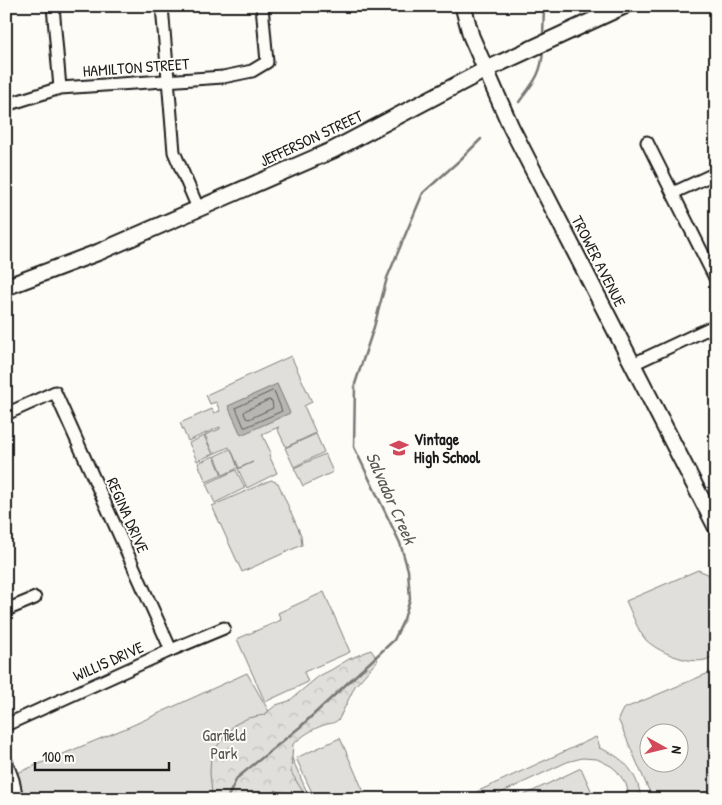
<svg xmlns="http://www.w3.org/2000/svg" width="722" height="805" font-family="'Patrick Hand',sans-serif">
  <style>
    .green { fill: #e0dfdb; stroke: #7e7e7c; fill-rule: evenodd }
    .forest { fill: url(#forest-crowns); stroke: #7e7e7c }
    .water { fill: #b7b6b2; stroke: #797876 }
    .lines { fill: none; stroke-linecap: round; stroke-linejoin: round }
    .shore { stroke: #5a5a58; stroke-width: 1 }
    .stream { stroke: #797876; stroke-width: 2.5 }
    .street-casing { stroke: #1c1c1c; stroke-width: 15 }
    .secondary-casing { stroke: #1c1c1c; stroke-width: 19 }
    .street { stroke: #fdfcf7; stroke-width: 11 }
    .secondary { stroke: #fdfcf7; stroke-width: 15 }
    .labels { text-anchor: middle; stroke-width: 4; stroke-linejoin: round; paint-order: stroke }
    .street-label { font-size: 16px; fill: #1c1c1c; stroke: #fdfcf7 }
    .poi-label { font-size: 16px; font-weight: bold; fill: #1c1c1c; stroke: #fdfcf7; text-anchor: start }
    .park-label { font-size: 16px; fill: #575655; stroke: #fdfcf7 }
    .water-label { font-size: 18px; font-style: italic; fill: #5a5a58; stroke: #fdfcf7 }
  </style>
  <defs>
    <pattern id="forest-crowns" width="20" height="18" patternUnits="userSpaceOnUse" patternTransform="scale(1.25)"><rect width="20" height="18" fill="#e0dfdb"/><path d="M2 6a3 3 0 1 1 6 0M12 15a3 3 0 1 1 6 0" fill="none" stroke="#c0bfbb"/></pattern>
  </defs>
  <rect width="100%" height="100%" fill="#fdfcf7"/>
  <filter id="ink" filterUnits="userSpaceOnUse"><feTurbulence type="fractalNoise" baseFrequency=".02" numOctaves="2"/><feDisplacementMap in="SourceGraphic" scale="10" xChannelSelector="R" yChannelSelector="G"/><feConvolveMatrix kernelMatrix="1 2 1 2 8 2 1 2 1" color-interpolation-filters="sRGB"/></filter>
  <g filter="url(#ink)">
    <g class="green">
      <path d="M291 356 312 402 304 406 316 433 286 447 277 428 279 427 262 434 271 453 269 455 277 473 247 488 238 469 253 462 239 468 231 449 238 468 223 475 215 456 230 449 229 447 213 454 205 435 220 429V427L188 441 180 423 212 409 214 413 220 411 216 402 210 404 206 395Z"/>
      <path d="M316 434 324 452 294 467 285 448Z"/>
      <path d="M204 436 213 454 197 461 189 443Z"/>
      <path d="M325 454 333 472 303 486 294 468Z"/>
      <path d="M214 456 222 475 206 482 198 463Z"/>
      <path d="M236 470 245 488 215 503 206 484Z"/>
      <path d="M271 480 278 483 301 535 302 545 242 572 212 506Z"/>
      <path d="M698 570 708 574 716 593V655C712 657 708 659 705 660 688 664 658 652 646 640 637 630 632 613 626 601Z"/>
      <path d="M324 592 350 652 304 672 308 682 265 702 237 639 281 620 278 613Z"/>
      <path d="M716 670V799H654L651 795 618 719 623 709ZM650 732H680V762H650Z"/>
      <path d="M247 673 280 731 310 799H19L17 773 131 726Z"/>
      <path d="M596 737 600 747 599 748C623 756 638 773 641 799H630L626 784 617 771 611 766 597 759 582 758 567 762 488 799H461Z"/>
      <path d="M340 738 367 799H315L296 758Z"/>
      <path d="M581 768 595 799H516Z"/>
    </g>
    <path class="forest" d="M371 650 378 660 355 686 339 719C334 724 330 723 324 725 312 729 303 736 293 744L291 772 303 792 302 799H289L276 790 269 799H209L212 794 210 773 211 754 234 725 248 718 264 715 276 705 289 701 319 676 331 670 349 659Z"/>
    <path class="water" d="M277 384 290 413 241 435 228 406Z"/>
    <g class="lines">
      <g class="shore">
        <path d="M273 391 275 393 282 411 246 427H244L236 408Z"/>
        <path d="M269 400 272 401 273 408 249 419 246 418 244 413 245 411Z"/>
      </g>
      <g class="stream">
        <path d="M543 37 544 6"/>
        <path d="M519 102C533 83 542 74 543 50"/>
        <path d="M227 799 237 778 300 727 394 640 404 619 410 599 408 570 400 543 354 447 355 384 374 327 387 278 423 193 461 159 481 139"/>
      </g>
      <g class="street-casing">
        <g id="street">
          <path d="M53 6 60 88"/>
          <path d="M162 6 174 152 198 208"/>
          <path d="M6 105 60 88 223 77 252 71 267 62 262 6"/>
          <path d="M647 142 716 280"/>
          <path d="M673 193 716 173"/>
          <path d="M633 364 716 325"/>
          <path d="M6 414 55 392 171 650"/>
          <path d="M6 610 35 598"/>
          <path d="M6 725 171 650 224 628"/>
          <path d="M6 761 13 780 17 799"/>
        </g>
      </g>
      <g class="secondary-casing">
        <g id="secondary">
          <path d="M463 6 471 36 511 127 716 527"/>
          <path d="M6 287 99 252 333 150 485 70 624 6"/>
        </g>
      </g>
      <use href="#street" class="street"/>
      <use href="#secondary" class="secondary"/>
    </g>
  </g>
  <defs>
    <g id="school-bare" transform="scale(1.5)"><path d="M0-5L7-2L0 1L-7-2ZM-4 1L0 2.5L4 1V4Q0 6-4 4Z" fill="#d1495b" stroke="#fdfcf7" stroke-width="2.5" paint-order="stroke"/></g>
  </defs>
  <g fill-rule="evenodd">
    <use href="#school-bare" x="399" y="448"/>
  </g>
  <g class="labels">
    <g class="street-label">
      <text transform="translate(136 67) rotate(-4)" y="6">HAMILTON STREET</text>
      <text transform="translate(311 138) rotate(-25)" y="6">JEFFERSON STREET</text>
      <text transform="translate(599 261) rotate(63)" y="6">TROWER AVENUE</text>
      <text transform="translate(128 515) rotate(66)" y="6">REGINA DRIVE</text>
      <text transform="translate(108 661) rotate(-24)" y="6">WILLIS DRIVE</text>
    </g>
    <g class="poi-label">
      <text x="414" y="445">Vintage<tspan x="414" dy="18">High School</tspan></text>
    </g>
    <g class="park-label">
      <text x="224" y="741">Garfield<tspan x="224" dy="18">Park</tspan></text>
    </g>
    <g class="water-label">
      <text transform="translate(391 498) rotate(66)" y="6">Salvador Creek</text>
    </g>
  </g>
  <rect width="722" height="805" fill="none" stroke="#fdfcf7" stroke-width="25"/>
  <rect x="12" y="12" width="697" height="780" fill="none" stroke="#1c1c1c" stroke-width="2" filter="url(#ink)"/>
  <g transform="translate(664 748) rotate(98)"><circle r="24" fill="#fdfcf7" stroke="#a3a29f"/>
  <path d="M0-4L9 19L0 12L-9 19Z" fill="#d1495b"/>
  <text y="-8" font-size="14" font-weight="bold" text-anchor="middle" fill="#1c1c1c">N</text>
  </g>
  <path d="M35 762v8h134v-8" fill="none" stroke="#1c1c1c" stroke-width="2.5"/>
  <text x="42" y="762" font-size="15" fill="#1c1c1c" stroke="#fdfcf7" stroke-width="4" paint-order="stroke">100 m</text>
</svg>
